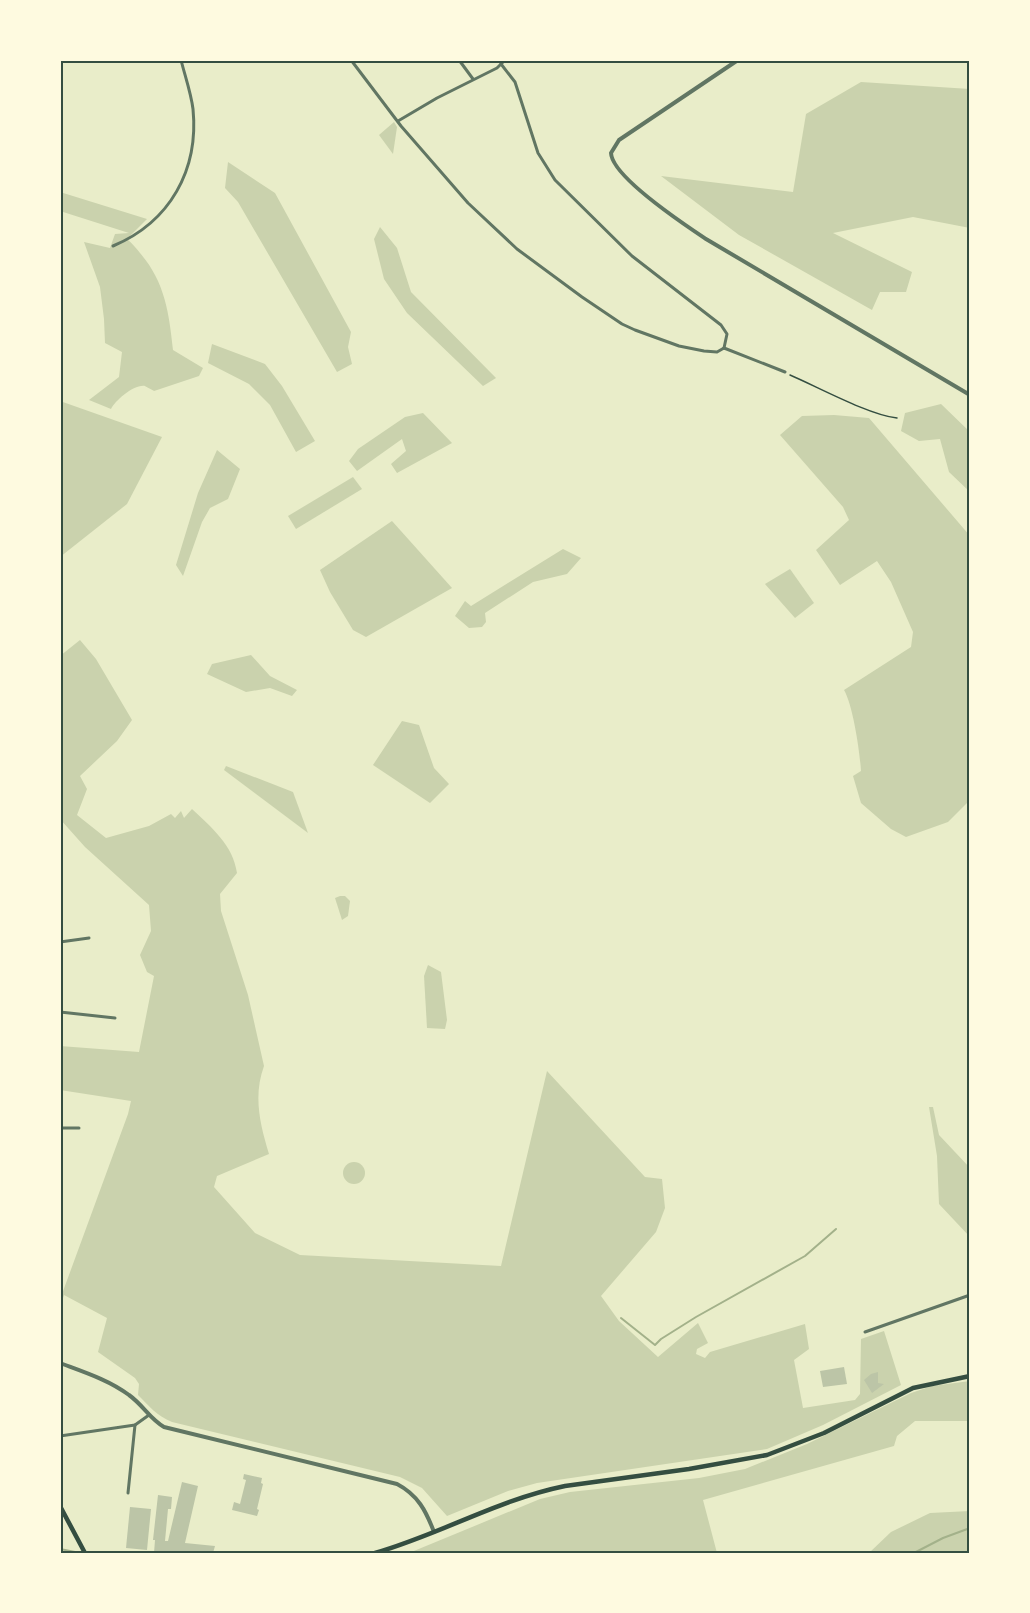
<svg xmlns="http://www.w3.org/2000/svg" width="1030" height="1613" font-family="'Exo 2',sans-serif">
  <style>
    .green { fill: #cad2ad }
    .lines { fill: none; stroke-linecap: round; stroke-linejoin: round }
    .stream { stroke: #a3b18a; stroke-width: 2 }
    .building { fill: #bcc5a7 }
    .path { stroke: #344e41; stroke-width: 1.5 }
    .minor { stroke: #617663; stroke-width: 3 }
    .tertiary { stroke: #617663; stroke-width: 4 }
    .secondary { stroke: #344e41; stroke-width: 4.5 }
    .neatline { fill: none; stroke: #344e41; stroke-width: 2 }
  </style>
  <rect width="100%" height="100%" fill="#e9edc9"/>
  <g class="green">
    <path d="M861 82 970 89V228L913 217 833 233 912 272 906 292H880L872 310 739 235 661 176 793 192 806 114Z"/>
    <path d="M394 122 397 127 393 154 379 135Z"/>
    <path d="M228 162 275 193 351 332 348 347 352 364 337 372 238 202 225 188Z"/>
    <path d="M60 192 147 219 127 239C132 243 136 248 140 253 165 282 169 313 173 350L203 368 199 376 154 391C153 390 146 387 145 386 134 384 115 401 111 409L89 400 119 377 122 352 105 343 104 319 100 287 84 242 110 248 115 234 129 233 60 211Z"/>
    <path d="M380 227 397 248 411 292 496 378 483 386 407 313 384 279 374 239Z"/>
    <path d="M212 344 265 364 282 386 315 441 296 452 270 405 249 384 208 363Z"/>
    <path d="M60 401 162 437 127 504 60 557Z"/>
    <path d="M941 404 970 432V492L949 472 940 439 919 441 901 431 905 413Z"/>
    <path d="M423 413 452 443 397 473 391 464 406 451 402 439 357 471 349 461 358 449 405 417Z"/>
    <path d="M834 415 869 418 970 536V800L948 822 906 837 891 829 861 803 853 776 861 771C860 753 853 705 844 690L911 647 913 632 891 582 877 561 840 585 816 550 849 520 843 507 780 435 802 416Z"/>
    <path d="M217 450 240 469 228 499 210 508 202 522 183 576 176 565 198 493Z"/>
    <path d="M353 477 362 489 296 529 288 516Z"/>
    <path d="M392 521 452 588 366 637 353 630 330 592 320 570Z"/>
    <path d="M563 549 581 558 567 574 533 582 485 613 486 622 482 627 469 628 455 616 465 601 471 606Z"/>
    <path d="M790 569 814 603 795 618 765 584Z"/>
    <path d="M80 640 96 659 132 720 117 741 80 776 87 789 77 815 106 838 149 826 171 814 175 818 181 811 184 818 192 809C212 828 233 845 237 873L220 894 221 911 248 995 264 1066C253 1096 260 1124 269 1154L217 1176 214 1187 255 1233 300 1255 501 1266 547 1071 645 1177 662 1179 665 1208 656 1232 601 1296 619 1321 658 1357 698 1323 708 1343 697 1349 696 1354 705 1358 710 1352 805 1324 809 1349 794 1360 803 1408 855 1400 860 1394 861 1339 884 1331 901 1385 823 1425 767 1449 537 1483 508 1491 447 1516 422 1488 400 1477 172 1422C157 1416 149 1406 138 1395L139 1384 135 1378 98 1352 107 1318 64 1295 60 1307V1293L62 1294 128 1114 131 1101 60 1090V1046L139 1052 154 976 147 972 140 955 151 931 149 905 85 847 60 819V656Z"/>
    <path d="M251 655 270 676 297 690 292 696 270 688 246 692 207 674 212 664Z"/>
    <path d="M402 721 419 725 434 768 449 784 430 803 373 765Z"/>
    <path d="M226 766 293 792 308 833 224 770Z"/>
    <path d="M340 896H345L350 901 348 916 342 920 335 898Z"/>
    <path d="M428 965 441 972 447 1020 445 1029 427 1028 424 976Z"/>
    <path d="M929 1107H933L939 1135 970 1168V1237L939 1204 937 1156Z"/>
    <circle cx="354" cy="1173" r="11"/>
    <path d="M970 1381V1421H915L897 1436 894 1446 703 1500 717 1553H409L540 1499 570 1492 699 1478 745 1469 807 1444 911 1393 932 1386Z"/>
    <path d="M970 1511V1553H869L891 1532 930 1513Z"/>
  </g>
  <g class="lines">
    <g class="stream">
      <path d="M621 1318 655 1345 661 1339 696 1317 805 1256 836 1229"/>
      <path d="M60 1549 75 1552"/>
      <path d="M914 1553 943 1538 970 1528"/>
    </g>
  </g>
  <g class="building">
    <path d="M844 1367 847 1384 823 1387 820 1371Z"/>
    <path d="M878 1372V1383L884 1384 872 1393 864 1380 871 1374Z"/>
    <path d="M244 1474 262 1478 261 1483 263 1484 257 1509 259 1510 257 1516 232 1510 234 1502 240 1504 246 1480 243 1479Z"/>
    <path d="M182 1482 198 1486 185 1543 215 1546 213 1553H154L155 1540H153L158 1495 172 1497 171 1509H168L165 1541H168Z"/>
    <path d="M130 1507 151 1509 147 1550 126 1548Z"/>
  </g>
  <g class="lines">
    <path class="path" d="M790 375C818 387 869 415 897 418"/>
    <g class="minor">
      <path d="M351 60 401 126 468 203 517 249 582 297 622 324 635 330 679 346 704 351 717 352 724 348"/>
      <path d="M459 60 473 79"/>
      <path d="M501 64 515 82 538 153 555 180 632 256 721 325 727 334 724 348"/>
      <path d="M398 121 437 98 497 68 505 60"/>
      <path d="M113 246C170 222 199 170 193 109 191 93 185 76 181 60"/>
      <path d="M724 348 785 372"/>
      <path d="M60 942 89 938"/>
      <path d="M60 1012 115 1018"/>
      <path d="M60 1128H79"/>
      <path d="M865 1332 970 1295"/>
      <path d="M60 1436 135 1425 149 1415"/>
      <path d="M128 1493 135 1425"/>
    </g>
    <g class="tertiary">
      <path d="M738 60 619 140 611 153C612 177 685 225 706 239L970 395"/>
      <path d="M60 1363C84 1372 109 1380 129 1395 143 1405 150 1419 164 1427L397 1484C418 1495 426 1511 434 1532"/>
    </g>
    <g class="secondary">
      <path d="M60 1506 85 1553"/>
      <path d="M375 1553C441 1534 497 1500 565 1486L689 1469 767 1455 824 1433 913 1388 970 1376"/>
    </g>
  </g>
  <rect width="1030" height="1613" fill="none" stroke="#fefae0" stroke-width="123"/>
  <rect x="62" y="62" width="906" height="1490" class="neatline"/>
</svg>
